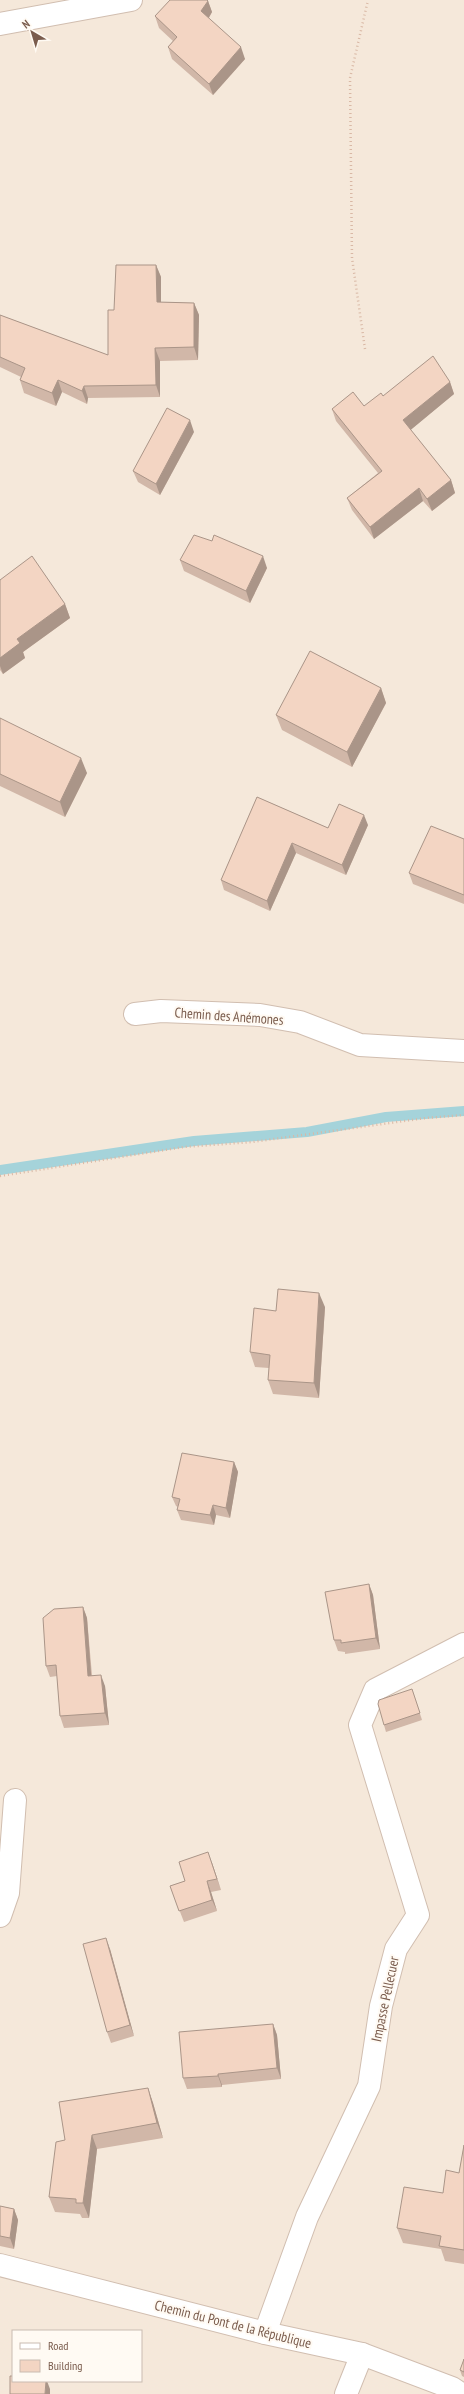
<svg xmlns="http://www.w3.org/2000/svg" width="464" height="2394" font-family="'PT Sans Narrow',sans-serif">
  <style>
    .residential { fill: #f5e8da; fill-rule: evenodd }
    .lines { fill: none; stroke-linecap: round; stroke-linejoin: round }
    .stream { stroke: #a5d3da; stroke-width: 10 }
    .minor-casing { stroke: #d1beb0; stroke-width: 24 }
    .path { stroke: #d9b8a5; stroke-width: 2.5; stroke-dasharray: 1 3; stroke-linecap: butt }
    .minor { stroke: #fff; stroke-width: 22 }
    .wall { fill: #d1b7a8 }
    .shaded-wall { fill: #aa9588 }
    .building { fill: #f3d5c3; stroke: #aa9588 }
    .labels { text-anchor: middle; stroke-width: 4; stroke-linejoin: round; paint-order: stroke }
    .street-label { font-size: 14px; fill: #7a5c4d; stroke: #fffaf3 }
  </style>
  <rect width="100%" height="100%" fill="#fdf6ec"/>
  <path class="residential" d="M0 0H464V2394H0ZM13 2331H141V2381H13Z"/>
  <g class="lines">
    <path class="stream" d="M0 1170 194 1141 307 1132 386 1117 464 1111"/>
    <g class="minor-casing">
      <g id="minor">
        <path d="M0 24 131 0"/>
        <path d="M135 1014 161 1011 260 1015 300 1022 360 1045 464 1051"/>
        <path d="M0 1916 8 1893 15 1800"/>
        <path d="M0 2265 265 2333 362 2354 452 2388 461 2394"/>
        <path d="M265 2333 307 2217 369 2086 381 2006 396 1949 418 1915 360 1725 375 1690 464 1644"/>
        <path d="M346 2394 362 2354"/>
      </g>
    </g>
    <g class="path">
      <path d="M365 349 352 258 350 78 368 0"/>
      <path d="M0 1176 184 1147 252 1142 426 1118 464 1115"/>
    </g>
    <use href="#minor" class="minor"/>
  </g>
  <g class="wall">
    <path d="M208 1 212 12 209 18 245 59 213 95 172 59 168 47 173 41 159 28 155 16Z"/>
    <path d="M156 265 161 277V302L194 303 199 315 198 360 160 361V397L88 398 87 404 62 392 56 406 24 393 20 380 21 377 0 367V315L108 355 114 310Z"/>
    <path d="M450 382 454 394 410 430 451 480 455 493 432 511 423 501 374 539 352 510 347 498 378 473 336 421 332 409 364 406 383 396Z"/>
    <path d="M194 432 160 495 138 482 133 471Z"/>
    <path d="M212 541 267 568 250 603 184 571 180 560Z"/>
    <path d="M0 580 65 604 70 618 23 652 25 658 3 674 0 670Z"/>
    <path d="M381 688 386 703 352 767 282 730 276 715Z"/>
    <path d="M0 718 87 773 65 817 0 786Z"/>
    <path d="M257 797 328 828 368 825 346 875 296 853 270 911 224 890 221 880Z"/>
    <path d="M464 839V904L413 884 409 873Z"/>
    <path d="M325 1307 319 1398 273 1394 268 1380 269 1368 255 1367 250 1352 276 1311Z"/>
    <path d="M234 1462 238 1472 230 1518 216 1515 214 1525 181 1520 177 1510 178 1507 176 1506 172 1497Z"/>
    <path d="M369 1584 373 1595 380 1649 345 1654V1652L338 1651 334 1640Z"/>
    <path d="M83 1607 87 1618 92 1675 105 1686 109 1725 64 1728 60 1716 57 1676 50 1677 46 1666Z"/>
    <path d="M412 1689 422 1720 386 1732 384 1725Z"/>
    <path d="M212 1863 221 1890 211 1892 217 1911 184 1922 170 1886 185 1881Z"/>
    <path d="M110 1949 134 2036 111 2043 107 2032Z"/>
    <path d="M273 2024 277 2035 281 2079 222 2085V2087L187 2089 183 2078Z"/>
    <path d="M148 2088 153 2103 163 2138 97 2149 89 2218H82L80 2214 55 2212 49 2197 65 2140Z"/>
    <path d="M464 2145V2264L445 2261 441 2249 403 2243 397 2228 443 2193 459 2173Z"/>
    <path d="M0 2206 14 2209 18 2220 14 2249 0 2246Z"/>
    <path d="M464 2359V2377L462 2376 460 2370Z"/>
  </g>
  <g class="shaded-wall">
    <path d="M208 1 212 12 206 22 201 11Z"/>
    <path d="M241 47 245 59 213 95 209 84Z"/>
    <path d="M156 265 161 277V314L157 302Z"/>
    <path d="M194 303 199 315 198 360 194 347Z"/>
    <path d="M155 348 160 361V397L156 385Z"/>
    <path d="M58 380 62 392 56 406 52 393Z"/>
    <path d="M450 382 454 394 407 433 403 420Z"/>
    <path d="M84 386 88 398 87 404 82 391Z"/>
    <path d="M190 420 194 432 160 495 156 484Z"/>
    <path d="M451 480 455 493 432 511 427 499Z"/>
    <path d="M419 488 423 501 374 539 370 527Z"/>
    <path d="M263 556 267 568 250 603 246 591Z"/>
    <path d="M65 604 70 618 23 652 25 658 3 674 0 666V658L17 639Z"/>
    <path d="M381 688 386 703 352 767 347 752Z"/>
    <path d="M81 758 87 773 65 817 60 802Z"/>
    <path d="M364 815 368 825 346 875 342 865Z"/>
    <path d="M292 843 296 853 270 911 267 901Z"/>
    <path d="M319 1293 325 1307 319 1398 314 1383Z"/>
    <path d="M234 1462 238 1472 230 1518 226 1508Z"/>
    <path d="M213 1505 216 1515 214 1525 210 1515Z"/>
    <path d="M369 1584 373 1595 380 1649 376 1638Z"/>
    <path d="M83 1607 87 1618 92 1687 88 1676Z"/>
    <path d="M101 1675 105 1686 109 1725 105 1713Z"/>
    <path d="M208 1852 212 1863 221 1890 217 1879Z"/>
    <path d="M207 1881 211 1892 217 1911 212 1900Z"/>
    <path d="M106 1938 110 1949 134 2036 130 2025Z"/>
    <path d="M273 2024 277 2035 281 2079 277 2068Z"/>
    <path d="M218 2074 222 2085V2087L218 2076Z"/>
    <path d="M148 2088 153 2103 163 2138 157 2123Z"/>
    <path d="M92 2135 97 2149 89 2218 83 2203Z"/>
    <path d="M14 2209 18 2220 14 2249 10 2238Z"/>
    <path d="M46 2381H47L50 2389V2394H45Z"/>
  </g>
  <g class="building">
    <path d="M170 0H207L208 1 201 11 241 47 209 84 168 47 177 37 155 16Z"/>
    <path d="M116 265H156L157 302 194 303V347L155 348 156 385 84 386 82 391 58 380 52 393 20 380 25 368 0 357V315L108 355V310H114Z"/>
    <path d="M433 356 450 382 403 420 451 480 427 499 419 488 370 527 347 498 382 471 332 409 353 392 364 406 381 393 383 396Z"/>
    <path d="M167 408 190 420 156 484 133 471Z"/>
    <path d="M194 535 212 541 214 535 263 556 246 591 180 560Z"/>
    <path d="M32 556 65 604 17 639 20 643 0 658V580Z"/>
    <path d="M310 651 381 688 347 752 276 715Z"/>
    <path d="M0 718 81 758 60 802 0 774Z"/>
    <path d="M257 797 328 828 339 804 364 815 342 865 292 843 267 901 221 880Z"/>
    <path d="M431 826 464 839V895L409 873Z"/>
    <path d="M278 1289 319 1293 314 1383 268 1380 270 1355 250 1352 254 1308 276 1311Z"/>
    <path d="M182 1453 234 1462 226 1508 213 1505 210 1515 177 1510 180 1499 172 1497Z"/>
    <path d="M369 1584 376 1638 341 1643V1640H334L325 1592Z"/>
    <path d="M83 1607 88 1676 101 1675 105 1713 60 1716 56 1665 46 1666 43 1618 54 1609Z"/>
    <path d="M412 1689 420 1713 384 1725 378 1704 379 1700Z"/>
    <path d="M208 1852 217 1879 207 1881 212 1900 179 1911 170 1886 185 1881 179 1862Z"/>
    <path d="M106 1938 130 2025 107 2032 83 1944Z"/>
    <path d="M273 2024 277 2068 218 2074V2076L183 2078 179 2032Z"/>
    <path d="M148 2088 157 2123 92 2135 83 2203H76V2199L49 2197 56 2142 65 2140 59 2102Z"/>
    <path d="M464 2145V2250L439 2246 441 2236 397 2228 404 2187 443 2193 446 2170 459 2173Z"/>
    <path d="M0 2206 14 2209 10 2238 0 2236Z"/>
    <path d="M464 2359V2372L460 2370Z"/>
    <path d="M10 2376H13V2381H46L45 2394H10Z"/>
  </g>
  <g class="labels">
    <g class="street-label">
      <text transform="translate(229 1016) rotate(4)" y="5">Chemin des Anémones</text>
      <text transform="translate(385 1999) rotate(-78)" y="5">Impasse Pellecuer</text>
      <text transform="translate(233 2324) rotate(14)" y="5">Chemin du Pont de la République</text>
    </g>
  </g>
  <rect x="12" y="2330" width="130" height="52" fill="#fffaf3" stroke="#cabbb1"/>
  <rect x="20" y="2343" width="20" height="6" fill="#ffffff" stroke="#cabbb1"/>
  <text x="48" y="2350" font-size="12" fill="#7a5c4d">Road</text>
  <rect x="20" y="2360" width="20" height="12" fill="#f3d5c3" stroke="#cabbb1"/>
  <text x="48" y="2370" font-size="12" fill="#7a5c4d">Building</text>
  <g transform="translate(32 32) rotate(322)" stroke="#fffaf3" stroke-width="3" paint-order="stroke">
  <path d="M0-3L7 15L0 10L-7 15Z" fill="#7a5c4d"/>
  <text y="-6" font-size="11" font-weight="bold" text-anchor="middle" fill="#7a5c4d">N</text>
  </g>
</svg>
